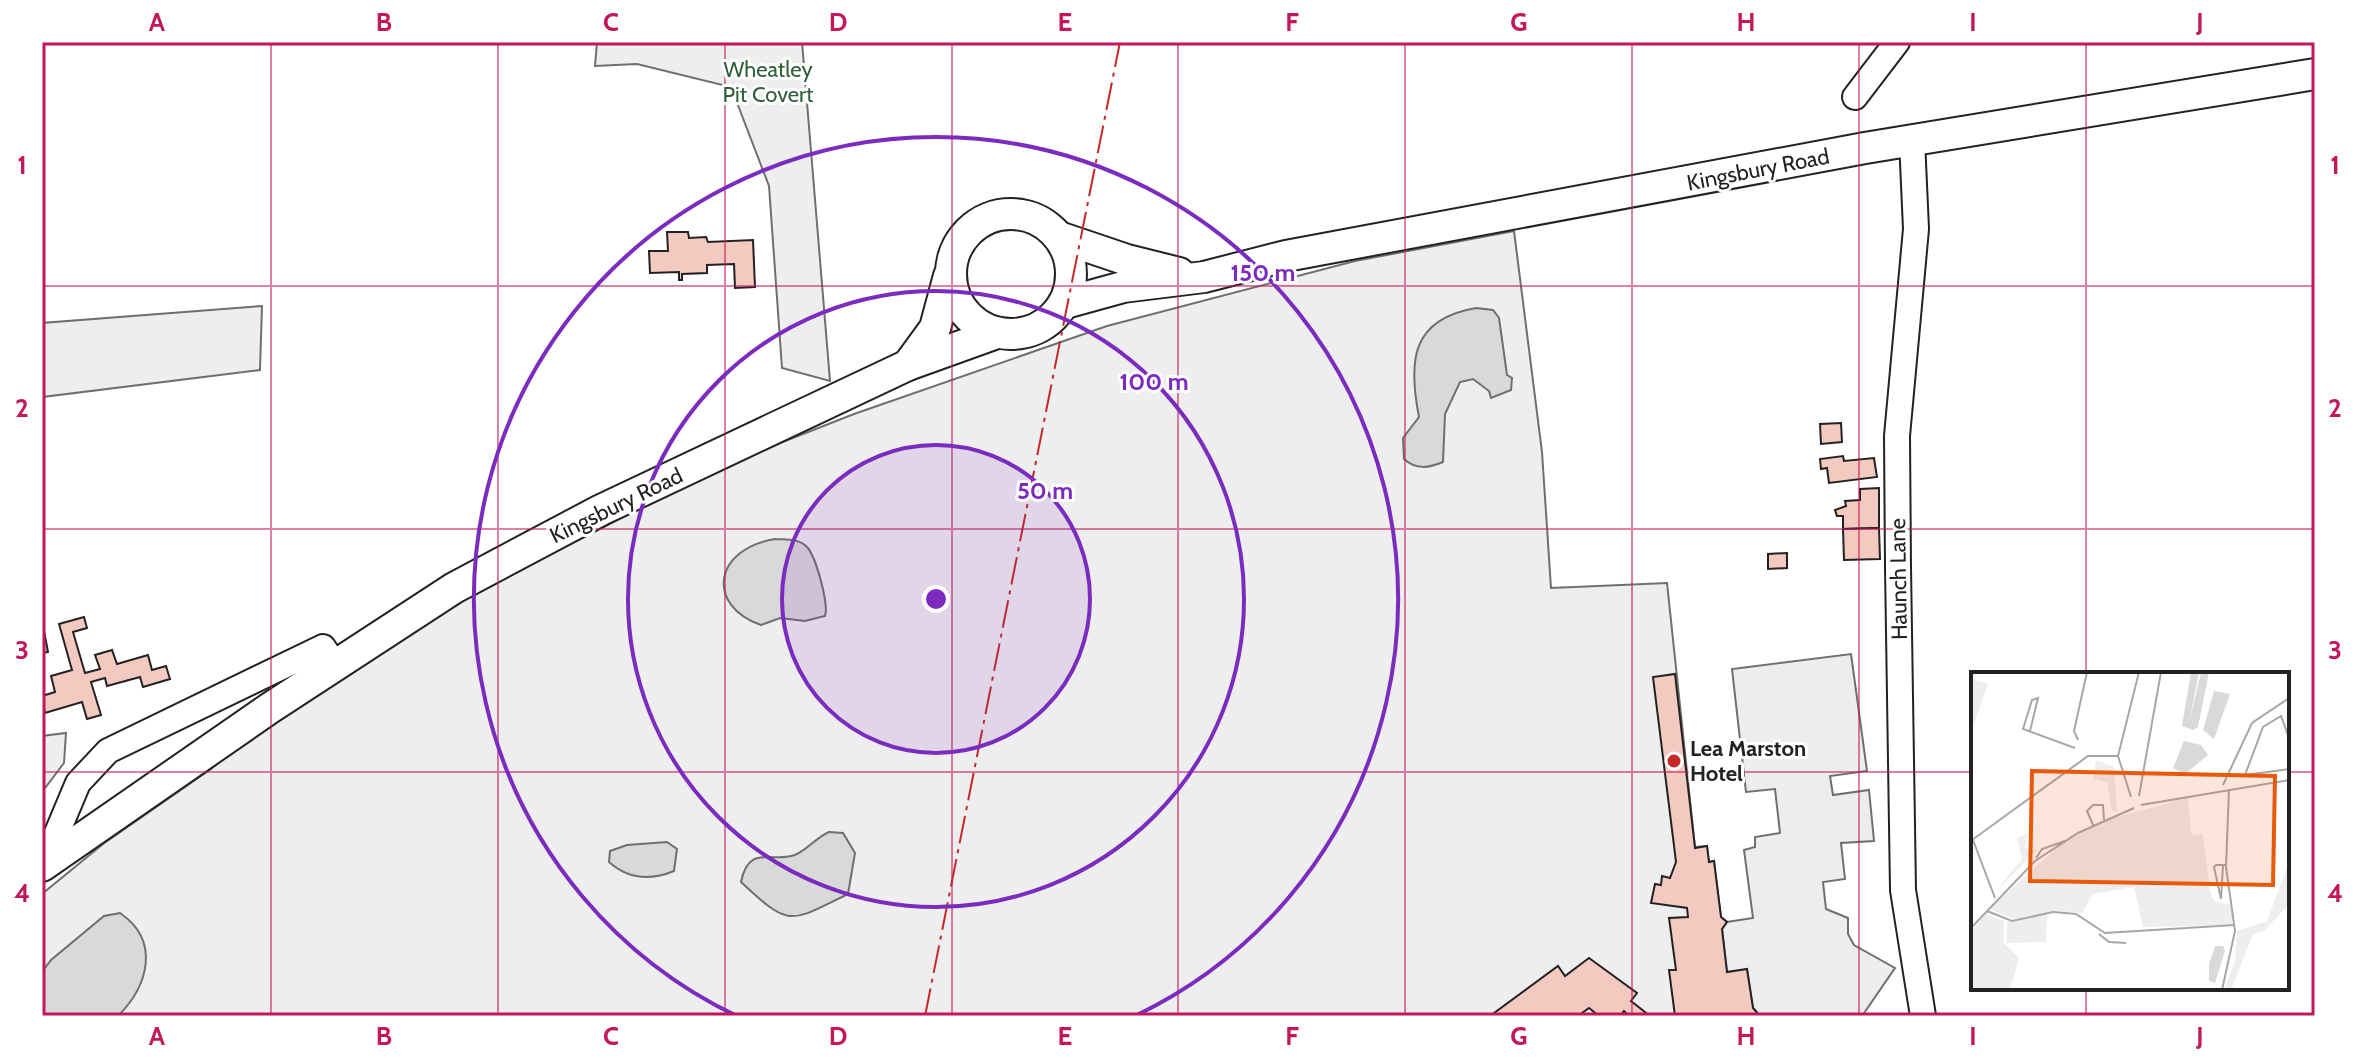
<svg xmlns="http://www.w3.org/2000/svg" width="2357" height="1058" font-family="Cabin,sans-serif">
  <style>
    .green { fill: #eee; stroke: #6f6f6f; stroke-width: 2 }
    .parking { fill: #ededed; stroke: #6f6f6f; stroke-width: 2 }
    .water { fill: #d9d9d9; stroke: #6f6f6f; stroke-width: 2 }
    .building { fill: #f3c9c0; stroke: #222; stroke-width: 2 }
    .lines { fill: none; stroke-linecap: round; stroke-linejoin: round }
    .minor-casing { stroke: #222; stroke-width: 28 }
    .major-casing { stroke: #222; stroke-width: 34 }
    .minor { stroke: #fff; stroke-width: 24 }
    .major { stroke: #fff; stroke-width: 30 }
    .power { stroke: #c62828; stroke-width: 2; stroke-dasharray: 28 6 4 6; stroke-linecap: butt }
    .grid { fill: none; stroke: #c2185b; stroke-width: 2; stroke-opacity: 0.55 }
    .ring { fill: none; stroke: #7b2cbf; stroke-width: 4 }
    .poi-dot { fill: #c62828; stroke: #fff; stroke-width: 3 }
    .labels { text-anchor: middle; stroke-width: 6; stroke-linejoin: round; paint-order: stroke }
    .park-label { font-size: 22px; fill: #2f5e38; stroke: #fff }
    .street-label { font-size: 22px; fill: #222; stroke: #fff }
    .poi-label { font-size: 22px; font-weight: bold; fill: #222; stroke: #fff; text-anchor: start }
    .inset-road { fill: none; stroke: #a7a7a7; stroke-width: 2 }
    .view { fill: #e8590c; fill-opacity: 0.15; stroke: #e8590c; stroke-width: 4 }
    .inset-edge { fill: none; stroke: #222; stroke-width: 4 }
    .centre { fill: #7b2cbf; stroke: #fff; stroke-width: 4 }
    .ring-label { font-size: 24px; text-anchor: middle; font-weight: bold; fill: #7b2cbf; stroke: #fff; stroke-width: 6; stroke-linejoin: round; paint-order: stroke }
    .neatline { fill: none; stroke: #c2185b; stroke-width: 3 }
    .grid-label { font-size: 26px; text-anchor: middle; font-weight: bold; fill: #c2185b }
  </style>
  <rect width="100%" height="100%" fill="#fff"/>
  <g class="green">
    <path d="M597 42H802L830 381 782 368 769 186 731 87 637 64 595 66Z"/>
    <path d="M1514 231 1542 452 1551 588 1667 583 1695 847 1707 846 1709 862 1714 861 1721 917 1727 922 1722 929 1728 972 1747 969 1760 1016H42V894L103 844 211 769 283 709 469 596 729 463 854 414 1107 326 1355 261Z"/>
    <path d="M262 306 260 370 42 397V323Z"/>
    <path d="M66 733 64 763 42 792V736Z"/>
  </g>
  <path class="parking" d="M1851 654 1867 771 1830 776 1833 795 1869 790 1874 841 1841 843 1845 879 1823 882 1826 909 1848 918V934L1854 945 1895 968 1862 1016H1760L1753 1008 1747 970 1727 972 1722 929 1727 922 1753 918 1744 850 1755 847V837L1780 833 1775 789 1746 792 1732 669Z"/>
  <g class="water">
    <path d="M1476 308 1493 310 1499 318 1507 375 1512 378 1511 390 1491 398 1489 391 1473 379 1460 382 1445 414 1443 462C1429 468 1416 470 1404 459L1403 438 1419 417C1408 361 1411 319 1476 308Z"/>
    <path d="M775 539C786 540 798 538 807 547 816 557 829 604 825 616L805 621 780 618 761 625C705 605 714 549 775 539Z"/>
    <path d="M829 832 843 833 855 853 848 894C790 922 791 929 741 882 749 842 774 865 797 854 809 848 817 837 829 832Z"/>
    <path d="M667 842 677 849 674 871C650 881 628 879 609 862L610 851 627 845Z"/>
    <path d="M120 913C161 941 148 986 118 1016H42V972L51 960 104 916Z"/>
  </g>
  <g class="building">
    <path d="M667 232H688L689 238 706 237 708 242 753 240 755 287 735 288 734 264 707 265V273L682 274V280H679V272L650 273 649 251H668Z"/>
    <path d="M1841 423 1842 442 1821 444 1820 424Z"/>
    <path d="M1843 456 1844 461 1874 458 1877 477 1829 483 1827 468 1821 469 1820 459Z"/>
    <path d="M1879 488V528L1843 529V516H1837L1835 510 1846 506 1845 501 1860 500V489Z"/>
    <path d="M1879 528 1880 559 1844 560 1843 529Z"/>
    <path d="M1787 553V568L1768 569V554Z"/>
    <path d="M84 617 87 628 73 632 85 673 100 669 95 655 112 650 117 664 148 655 152 670 166 666 170 679 143 687 140 677 107 686 105 678 91 682 101 715 87 719 82 702 45 713 42 696 55 692 51 676 72 670 59 624Z"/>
    <path d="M44 631 48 652 42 653V632Z"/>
    <path d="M1675 674 1695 848 1707 846 1709 862 1714 861 1721 917 1727 922 1722 929 1727 972 1747 969 1753 1008 1760 1016H1675L1669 970H1676L1669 918 1688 917 1687 908 1651 903 1655 884 1661 885 1662 876 1670 878 1676 862 1653 677Z"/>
    <path d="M1589 958 1637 993 1631 1001 1650 1016H1629L1624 1011 1620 1016H1599L1589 1008 1578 1016H1490L1558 966 1565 976Z"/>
  </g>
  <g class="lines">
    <g class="minor-casing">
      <g id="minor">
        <path d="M1855 97 1897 42"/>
        <path d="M1912 140 1916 229 1897 436 1898 567 1903 890 1923 1016"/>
        <path d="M44 864 78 783 108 751 323 647 335 665"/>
      </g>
    </g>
    <g class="major-casing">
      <g id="major">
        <circle cx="1011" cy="274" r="60"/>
        <path d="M1059 237 1127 260 1179 273"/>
        <path d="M1065 303 1123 287 1204 277 1286 256 1865 148 2315 74"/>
        <path d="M908 365 935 328 949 276"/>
        <path d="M42 866 270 708 454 588 601 510 908 365 997 333"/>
      </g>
    </g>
    <use href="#minor" class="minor"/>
    <use href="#major" class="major"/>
    <path class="power" d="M925 1016 1120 42"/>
  </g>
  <path class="grid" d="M271 42V1016M498 42V1016M725 42V1016M952 42V1016M1178 42V1016M1405 42V1016M1632 42V1016M1859 42V1016M2086 42V674M42 286H2315M42 529H2315M42 772H1973M2287 772H2315M2086 988V1016"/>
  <circle cx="936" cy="599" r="154" fill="#7b2cbf" fill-opacity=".12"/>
  <g class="ring">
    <circle cx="936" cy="599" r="154"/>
    <circle cx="936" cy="599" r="308"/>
    <path d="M737 1016A462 462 0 1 1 1135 1016"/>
  </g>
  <circle class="poi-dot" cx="1674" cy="761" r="8"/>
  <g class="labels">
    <g class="park-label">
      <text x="768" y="77">Wheatley<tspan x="768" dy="25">Pit Covert</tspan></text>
    </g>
    <g class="street-label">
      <text transform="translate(1758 169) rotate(-11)" y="8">Kingsbury Road</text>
      <text transform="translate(616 505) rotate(-26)" y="8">Kingsbury Road</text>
      <text transform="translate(1898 579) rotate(-91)" y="8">Haunch Lane</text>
    </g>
    <g class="poi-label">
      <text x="1690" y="756">Lea Marston<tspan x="1690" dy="25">Hotel</tspan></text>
    </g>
  </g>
  <g transform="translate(1971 672)">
    <rect width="318" height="318" fill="#fff"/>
    <path d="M3 8 17 12 0 60V12ZM125 88 143 95 146 140 141 139 136 110 122 107ZM217 126 220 162 232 163 239 219 243 229 261 233V253L172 255 163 215 122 222 111 241 86 239 45 248 18 237 89 173 135 148ZM56 162 54 176 66 178 24 220 51 187 46 166ZM318 190V232L294 258 282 262 260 318H253L264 289 266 259 296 249ZM15 242 33 249V272L48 286 39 318H0V260ZM76 242 75 270 35 271 36 250Z" fill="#eee"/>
    <path d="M220 0H228L218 52 230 0H238L227 55 222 58 211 54ZM243 19 259 22 243 67 232 58ZM213 69 230 73 237 83 214 102 202 96ZM252 274 254 279 244 311 238 309V292L244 274Z" fill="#d9d9d9"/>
    <path class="inset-road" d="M59 59 67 26 61 28 52 57 104 76M318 66 310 44 292 55 274 103 318 97M107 68 103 59 116 0M147 84 160 125M252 113 281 51 318 26M67 120 98 98M168 124 190 0M170 133 318 108M122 153 116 139 122 133H132L133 148M1 168 117 84H147L168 0M2 168 24 226M65 186 71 177 94 169M252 193 250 227 243 195 245 193H255M16 239 41 249 82 240 105 242 134 261 264 253M0 256 64 189 107 161 163 136M128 262 138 270 155 271M251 318 264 259 255 195 258 117"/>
    <path class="view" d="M61 99 304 104 302 213 59 209Z"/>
    <rect width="318" height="318" class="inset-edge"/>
  </g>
  <circle cx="936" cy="599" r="12" class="centre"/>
  <g class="ring-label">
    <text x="1263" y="281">150 m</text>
    <text x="1154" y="390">100 m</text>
    <text x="1045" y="499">50 m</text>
  </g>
  <rect width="2357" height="1058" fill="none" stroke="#ffffff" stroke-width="88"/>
  <rect x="44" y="44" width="2269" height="970" class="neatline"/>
  <g class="grid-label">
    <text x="157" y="31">A</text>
    <text x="384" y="31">B</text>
    <text x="611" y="31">C</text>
    <text x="838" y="31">D</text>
    <text x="1065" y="31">E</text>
    <text x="1292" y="31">F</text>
    <text x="1519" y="31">G</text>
    <text x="1746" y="31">H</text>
    <text x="1973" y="31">I</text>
    <text x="2200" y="31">J</text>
    <text x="22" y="174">1</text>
    <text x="2335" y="174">1</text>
    <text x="22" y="417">2</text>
    <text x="2335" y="417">2</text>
    <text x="22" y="659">3</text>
    <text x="2335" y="659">3</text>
    <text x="22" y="902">4</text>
    <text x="2335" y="902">4</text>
    <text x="157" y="1045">A</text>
    <text x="384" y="1045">B</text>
    <text x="611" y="1045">C</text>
    <text x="838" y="1045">D</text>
    <text x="1065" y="1045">E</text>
    <text x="1292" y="1045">F</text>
    <text x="1519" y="1045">G</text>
    <text x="1746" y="1045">H</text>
    <text x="1973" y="1045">I</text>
    <text x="2200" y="1045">J</text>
  </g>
</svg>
